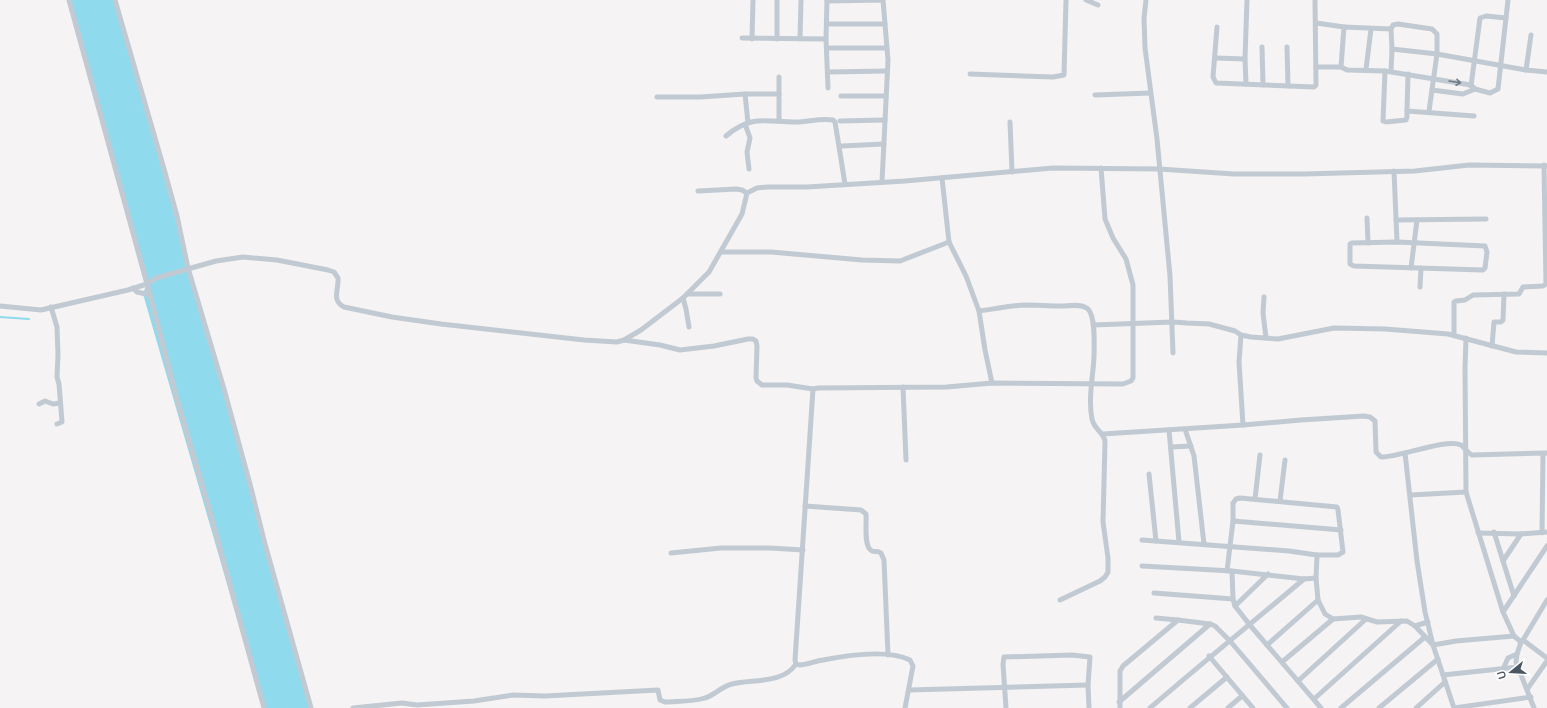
<svg xmlns="http://www.w3.org/2000/svg" width="1547" height="708" font-family="Mulish,sans-serif">
  <style>
    .water { fill: #90daee }
    .lines { fill: none; stroke-linecap: round; stroke-linejoin: round }
    .stream { stroke: #90daee; stroke-width: 2 }
    .street { stroke: #c1cad2; stroke-width: 5 }
    .oneway { stroke: #6e7983 }
  </style>
  <rect width="100%" height="100%" fill="#f5f3f3"/>
  <path class="water" d="M68 0H115L311 708H263L143 294 147 283Z"/>
  <g class="lines">
    <path class="stream" d="M0 317 29 319"/>
    <g class="street">
      <path d="M69 0 147 284 176 396 209 509 264 708"/>
      <path d="M115 0 164 169 177 216 188 268 224 389 251 488 265 544 311 708"/>
      <path d="M827 0 826 39 828 88"/>
      <path d="M1086 0 1098 5"/>
      <path d="M1146 0 1144 18 1145 48 1157 139 1170 276 1173 353"/>
      <path d="M827 1 883 0 888 60 882 182"/>
      <path d="M1316 23 1344 27"/>
      <path d="M827 24H885"/>
      <path d="M1217 27 1213 77 1216 83 1314 87 1316 85 1315 0"/>
      <path d="M742 38 826 39"/>
      <path d="M752 39 753 0"/>
      <path d="M777 39V0"/>
      <path d="M800 39 801 0"/>
      <path d="M1262 47 1263 85"/>
      <path d="M1287 47 1288 86"/>
      <path d="M827 48H887"/>
      <path d="M1215 58 1245 59"/>
      <path d="M1316 67H1341"/>
      <path d="M1366 69 1371 29"/>
      <path d="M1526 70 1531 35"/>
      <path d="M1385 71 1347 70 1341 67 1344 27 1391 29"/>
      <path d="M1391 71 1392 49"/>
      <path d="M828 72 887 71"/>
      <path d="M970 74 1053 77 1064 75 1066 0"/>
      <path d="M779 77V121"/>
      <path d="M1246 84 1245 59 1247 0"/>
      <path d="M1471 86 1480 18 1486 16 1506 18"/>
      <path d="M1432 90 1463 94 1475 89 1490 93 1498 89 1508 0"/>
      <path d="M745 94H779"/>
      <path d="M1095 95 1150 93"/>
      <path d="M841 96H886"/>
      <path d="M657 97H700L745 94 748 123"/>
      <path d="M1407 111 1408 74"/>
      <path d="M1429 111 1437 54V34L1432 29 1398 24 1393 25 1391 29 1392 49 1437 54 1526 70 1547 72"/>
      <path d="M1474 116 1407 111V117L1406 120 1386 122 1383 121 1385 71 1471 85 1475 89"/>
      <path d="M840 121 885 120"/>
      <path d="M1010 122 1012 172"/>
      <path d="M745 124 750 138 747 152 749 169"/>
      <path d="M726 136C752 114 766 122 796 122 808 122 820 118 833 120L835 122 845 184"/>
      <path d="M842 146 884 144"/>
      <path d="M1394 171 1397 242"/>
      <path d="M942 178 949 242 966 276 979 311C994 309 1009 306 1025 305 1037 305 1049 306 1062 306 1069 306 1082 303 1088 309 1096 317 1094 347 1094 357 1093 377 1088 399 1092 419 1094 429 1103 432 1105 441L1103 522 1108 558V572L1105 577 1100 581 1060 600"/>
      <path d="M698 191 736 189 742 190 747 193"/>
      <path d="M1367 218 1368 243"/>
      <path d="M1396 220 1486 219"/>
      <path d="M1397 242 1485 246 1487 252 1485 268 1483 270 1354 266 1350 264V244L1352 243Z"/>
      <path d="M721 252H771L862 260 900 261 949 242"/>
      <path d="M1411 268 1417 220"/>
      <path d="M1420 287 1421 268"/>
      <path d="M133 288 137 292 150 295"/>
      <path d="M687 294H720"/>
      <path d="M1264 297 1263 313 1266 338"/>
      <path d="M683 298 686 309 689 327"/>
      <path d="M0 306 41 310 128 290 147 284 156 278 216 261 243 257 277 260 328 270 334 272 338 278C339 290 331 300 344 307L392 317 441 324 584 340 617 342 624 340 641 330 683 298 709 272 742 214 747 193 757 188 768 187H807L905 181 1053 168 1159 169 1234 174H1304L1415 171 1469 165 1547 166"/>
      <path d="M51 307 57 327 58 355 57 377 59 384 62 422 57 424"/>
      <path d="M979 311 985 350 992 383"/>
      <path d="M1093 325 1173 322 1187 323 1209 324 1235 331 1241 335 1251 337 1278 339 1334 328 1385 329 1448 334 1516 352 1547 353"/>
      <path d="M1241 335 1239 362 1243 425"/>
      <path d="M1454 335V302L1456 301 1465 300 1473 295 1519 294 1523 287 1543 286 1546 284 1544 165"/>
      <path d="M1466 338 1465 368 1466 492 1503 612"/>
      <path d="M624 340 660 345 680 350 714 346 748 339H753L756 341 757 346 756 378 757 381 762 385H787L813 389"/>
      <path d="M1492 346 1494 322H1501L1503 320 1504 294"/>
      <path d="M903 387 906 460"/>
      <path d="M39 404 45 401 53 404 60 403"/>
      <path d="M1185 429 1194 456 1204 544"/>
      <path d="M1169 430 1179 542"/>
      <path d="M1103 434 1243 425 1301 420 1364 416 1370 417 1375 421 1376 452 1381 457C1401 457 1446 438 1461 445 1465 448 1468 453 1472 455L1547 453"/>
      <path d="M1171 447 1191 446"/>
      <path d="M1405 453 1417 561 1425 612 1433 645 1456 641 1514 636"/>
      <path d="M1149 474 1156 541"/>
      <path d="M1411 495 1466 492"/>
      <path d="M1255 499 1260 455"/>
      <path d="M1280 501 1285 460"/>
      <path d="M805 506 861 510 866 514C867 522 863 547 872 551 875 552 878 551 881 553L884 560 888 655"/>
      <path d="M1233 521 1341 530"/>
      <path d="M1494 532 1503 561"/>
      <path d="M1478 533 1521 534 1547 532"/>
      <path d="M1542 533 1543 454"/>
      <path d="M1142 540 1289 551 1317 555 1316 578 1318 600 1325 614 1333 619 1361 617 1377 622 1407 621 1415 626 1433 645 1454 708 1531 697"/>
      <path d="M1547 546 1503 612 1514 636 1521 642 1523 640 1547 658"/>
      <path d="M671 553 721 548H770L803 550"/>
      <path d="M1142 566 1232 571 1233 599 1235 606 1249 624 1321 708"/>
      <path d="M1227 571 1233 521V503L1236 499 1240 498 1337 507 1338 510 1343 552 1338 555H1317"/>
      <path d="M1232 571 1304 579 1316 578"/>
      <path d="M1154 593 1233 599"/>
      <path d="M1514 596 1503 561 1521 534"/>
      <path d="M1235 606 1268 574"/>
      <path d="M1156 618 1178 620"/>
      <path d="M1415 626 1428 622"/>
      <path d="M1523 640 1547 600"/>
      <path d="M1521 642 1517 654 1516 662 1534 708"/>
      <path d="M1267 645 1318 600"/>
      <path d="M1209 656 1253 708"/>
      <path d="M1282 662 1333 619"/>
      <path d="M1503 669 1508 658 1517 654"/>
      <path d="M1443 675 1518 667"/>
      <path d="M1298 681 1366 619"/>
      <path d="M1528 688 1547 661"/>
      <path d="M909 690 1088 685"/>
      <path d="M1314 699 1401 621"/>
      <path d="M1119 702 1210 624"/>
      <path d="M353 708 402 703 417 705 474 701 513 695 545 696 658 690 660 700 665 702C677 701 693 702 705 698 715 695 722 686 732 684 753 679 783 684 796 664"/>
      <path d="M905 708 913 666 910 660C887 649 848 655 823 660 815 661 807 665 799 665L796 664 795 660 813 389 818 388 947 387 992 383 1123 384 1131 381 1133 378V285L1126 259 1113 238 1105 219 1101 168"/>
      <path d="M1006 708 1003 664 1004 657 1072 655 1090 657 1088 685 1089 708"/>
      <path d="M1120 708V671L1123 666 1178 620 1210 624 1215 626 1230 641 1287 708"/>
      <path d="M1150 708C1201 664 1253 622 1304 579"/>
      <path d="M1190 708 1227 677"/>
      <path d="M1228 708 1242 696"/>
      <path d="M1341 708 1425 637"/>
      <path d="M1379 708 1438 659"/>
      <path d="M1416 708 1445 682"/>
    </g>
  </g>
  <defs><path id="oneway-shaft" d="M-6 0H5M1.5-3L5.5 0L1.5 3" fill="none" stroke-width="1.6" stroke-linecap="round" stroke-linejoin="round"/></defs>
  <use class="oneway" href="#oneway-shaft" transform="translate(1455 82) rotate(9)"/>
  <g transform="translate(1511 672) rotate(252)" stroke="#ffffff" stroke-width="3" paint-order="stroke">
  <path d="M0-3L7 15L0 10L-7 15Z" fill="#4a5661"/>
  <text y="-6" font-size="11" font-weight="bold" text-anchor="middle" fill="#4a5661">U</text>
  </g>
</svg>
